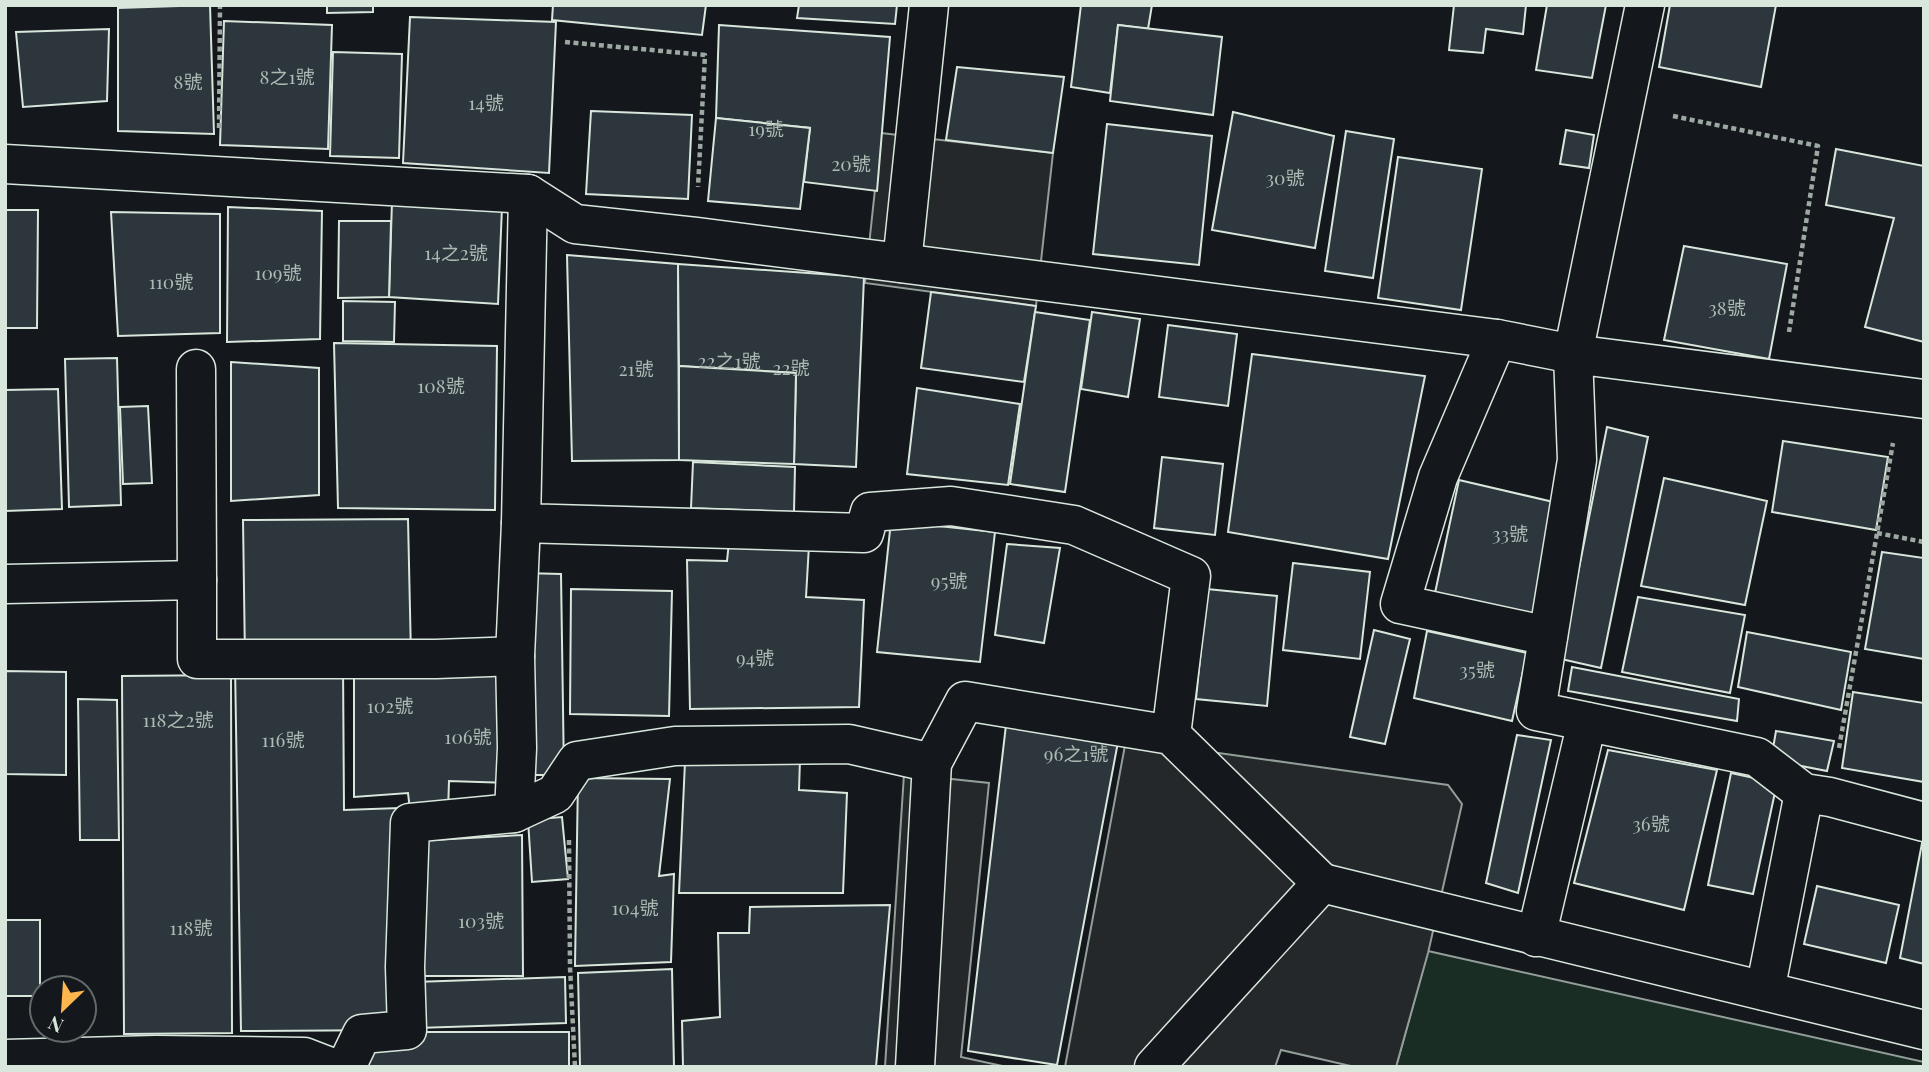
<svg xmlns="http://www.w3.org/2000/svg" width="1929" height="1072" font-family="'Playfair Display','Noto Sans TC',serif">
  <style>
    .green { fill: #1a2d24; stroke: #939e99; stroke-width: 2 }
    .parking { fill: #24282b; stroke: #939e99; stroke-width: 2 }
    .building { fill: #2c363c; stroke: #d8e6dc; stroke-width: 2 }
    .lines { fill: none; stroke-linecap: round; stroke-linejoin: round }
    .street-casing { stroke: #d8e6dc; stroke-width: 41 }
    .path { stroke: #9da8a2; stroke-width: 4.5; stroke-dasharray: 5 3.5; stroke-linecap: butt }
    .street { stroke: #14181c; stroke-width: 38 }
    .labels { text-anchor: middle; stroke-width: 5; stroke-linejoin: round; paint-order: stroke }
    .number-label { font-size: 19px; fill: #adbab4 }
  </style>
  <rect width="100%" height="100%" fill="#14181c"/>
  <path class="green" d="M1428 951 1924 1062V1067H1396Z"/>
  <g class="parking">
    <path d="M881 133 1053 153 1036 306 865 283Z"/>
    <path d="M1126 740 1448 785 1462 804 1428 953 1396 1067H1355L1281 1050 1275 1067H1065Z"/>
    <path d="M904 774 989 783 961 1057 1007 1067H885Z"/>
  </g>
  <g class="building">
    <path d="M210 5 214 134 118 131V8Z"/>
    <path d="M327 5H373V12L327 13Z"/>
    <path d="M553 5H706L702 35 552 20Z"/>
    <path d="M799 5H897L895 24 797 18Z"/>
    <path d="M1081 5H1152L1148 29 1118 25 1110 93 1071 87Z"/>
    <path d="M1454 5H1526L1523 34 1486 29 1483 53 1449 50Z"/>
    <path d="M1547 5H1606L1592 78 1536 70Z"/>
    <path d="M1670 5H1776L1761 87 1659 67Z"/>
    <path d="M410 17 556 22 549 173 403 163Z"/>
    <path d="M224 21 332 25 328 149 220 145Z"/>
    <path d="M719 25 890 37 877 191 804 182 810 128 716 118Z"/>
    <path d="M1118 25 1222 37 1213 115 1110 101Z"/>
    <path d="M109 29 107 101 23 107 16 32Z"/>
    <path d="M333 52 402 54 399 158 330 156Z"/>
    <path d="M957 67 1064 77 1053 153 946 140Z"/>
    <path d="M591 111 692 115 688 199 586 194Z"/>
    <path d="M1233 112 1334 136 1315 248 1212 230Z"/>
    <path d="M716 118 810 128 800 209 708 201Z"/>
    <path d="M1107 124 1212 136 1199 265 1093 254Z"/>
    <path d="M1566 130 1594 135 1589 168 1560 164Z"/>
    <path d="M1346 131 1394 139 1373 278 1325 271Z"/>
    <path d="M1836 149 1924 166V342L1865 327 1894 218 1826 205Z"/>
    <path d="M1398 157 1482 169 1461 310 1378 298Z"/>
    <path d="M392 201 502 207 498 304 389 297Z"/>
    <path d="M228 207 322 211 320 339 227 342Z"/>
    <path d="M5 210H38L37 328H5Z"/>
    <path d="M111 212 220 214V333L118 336Z"/>
    <path d="M339 221H391L389 297 338 298Z"/>
    <path d="M1684 246 1787 264 1769 359 1664 340Z"/>
    <path d="M567 255 678 264 679 460 572 461Z"/>
    <path d="M678 264 864 277 856 467 794 464 796 373 679 366Z"/>
    <path d="M931 292 1036 306 1024 382 921 368Z"/>
    <path d="M343 301 395 302 394 342 343 341Z"/>
    <path d="M1035 312 1090 320 1065 492 1010 484Z"/>
    <path d="M1092 312 1140 319 1128 397 1081 389Z"/>
    <path d="M1168 325 1237 334 1228 406 1159 397Z"/>
    <path d="M334 343 497 346 495 510 338 508Z"/>
    <path d="M1252 354 1425 376 1388 559 1228 532Z"/>
    <path d="M117 358 121 505 69 507 65 359Z"/>
    <path d="M231 362 319 368V495L231 501Z"/>
    <path d="M679 366 796 373 794 464 679 460Z"/>
    <path d="M917 388 1020 404 1008 485 907 474Z"/>
    <path d="M58 389 62 509 5 511V390Z"/>
    <path d="M148 406 152 483 123 484 120 407Z"/>
    <path d="M1607 427 1648 437 1601 668 1561 659Z"/>
    <path d="M1783 441 1888 457 1876 530 1772 512Z"/>
    <path d="M1162 457 1223 464 1215 535 1154 528Z"/>
    <path d="M693 462 795 467 794 512 691 508Z"/>
    <path d="M1664 478 1767 501 1745 605 1641 586Z"/>
    <path d="M1459 480 1562 504 1535 616 1435 593Z"/>
    <path d="M408 519 411 656 245 658 243 520Z"/>
    <path d="M891 521 995 532 980 662 877 652Z"/>
    <path d="M729 542 809 545 806 597 864 600 859 707 690 709 687 560 727 561Z"/>
    <path d="M1007 544 1060 548 1044 643 995 635Z"/>
    <path d="M1882 552 1924 558V659L1865 649Z"/>
    <path d="M1293 563 1370 572 1360 659 1283 650Z"/>
    <path d="M523 573 561 574 564 775H525Z"/>
    <path d="M571 589 672 591 669 716 570 714Z"/>
    <path d="M1207 589 1277 596 1267 706 1196 699Z"/>
    <path d="M1638 597 1745 615 1730 693 1622 672Z"/>
    <path d="M1374 630 1410 639 1385 744 1350 737Z"/>
    <path d="M1427 631 1527 653 1512 721 1414 698Z"/>
    <path d="M1747 632 1851 652 1841 710 1738 687Z"/>
    <path d="M343 664 344 810 399 808 401 1030 241 1031 235 665Z"/>
    <path d="M354 667 509 668 512 783 449 781 448 812 410 810 408 793 354 797Z"/>
    <path d="M1572 667 1739 699 1737 721 1568 691Z"/>
    <path d="M5 671 66 672V775L5 774Z"/>
    <path d="M231 675 232 1033 124 1034 122 676Z"/>
    <path d="M1853 692 1924 703V782L1842 768Z"/>
    <path d="M78 699 117 700 119 840H80Z"/>
    <path d="M1006 725 1118 742 1057 1065 968 1051Z"/>
    <path d="M1776 731 1834 741 1827 771 1771 760Z"/>
    <path d="M1517 735 1551 740 1518 893 1486 883Z"/>
    <path d="M1608 750 1717 770 1684 910 1574 883Z"/>
    <path d="M800 759 799 790 847 793 843 893H679L685 762Z"/>
    <path d="M1731 773 1777 783 1753 894 1708 885Z"/>
    <path d="M578 778 670 779 659 876 674 874 671 962 575 966Z"/>
    <path d="M562 817 568 879 532 882 528 820Z"/>
    <path d="M522 835 523 976H412L415 841Z"/>
    <path d="M1923 838H1924V964L1900 958Z"/>
    <path d="M1817 886 1899 905 1886 963 1804 944Z"/>
    <path d="M890 905 876 1067H683L682 1021 720 1017 718 933H749L750 907Z"/>
    <rect x="5" y="920" width="35" height="76"/>
    <path d="M672 969 674 1067H580L578 973Z"/>
    <path d="M565 977 566 1023 417 1028 414 982Z"/>
    <path d="M369 1032H569V1067H368Z"/>
  </g>
  <g class="lines">
    <g class="street-casing">
      <g id="street">
        <path d="M5 164 528 194 575 224 696 237 1497 339 1573 354 1645 5"/>
        <path d="M528 194 521 523 864 533 870 512 951 506 1074 525 1191 576 1171 735"/>
        <path d="M902 263 929 5"/>
        <path d="M1497 339 1438 477 1400 604 1548 636"/>
        <path d="M196 369 197 580"/>
        <path d="M1924 399 1573 354 1577 460 1536 711 1757 757 1804 793 1830 797 1924 822"/>
        <path d="M5 584 197 580V659H436L515 656"/>
        <path d="M514 813 517 748 515 656 521 523"/>
        <path d="M1536 937 1587 722"/>
        <path d="M1765 991 1804 793"/>
        <path d="M5 1059 156 1055 304 1057 330 1067"/>
        <path d="M346 1067 362 1034 407 1030 405 967 410 823 514 813 555 794 577 761 675 746 849 744 932 763"/>
        <path d="M915 1067 932 763 965 701 1171 735 1322 883"/>
        <path d="M1154 1067 1322 883 1924 1030"/>
      </g>
    </g>
    <g class="path">
      <path d="M565 42 705 55 698 187"/>
      <path d="M1673 116 1818 146 1789 332"/>
      <path d="M219 128 220 5"/>
      <path d="M1877 533 1924 542"/>
      <path d="M1839 748 1893 443"/>
      <path d="M569 840 570 967 575 1067"/>
    </g>
    <use href="#street" class="street"/>
  </g>
  <g class="labels">
    <g class="number-label">
      <text x="287" y="84">8之1號</text>
      <text x="188" y="89">8號</text>
      <text x="486" y="110">14號</text>
      <text x="766" y="136">19號</text>
      <text x="851" y="171">20號</text>
      <text x="1285" y="185">30號</text>
      <text x="456" y="260">14之2號</text>
      <text x="278" y="280">109號</text>
      <text x="171" y="289">110號</text>
      <text x="1727" y="315">38號</text>
      <text x="729" y="368">22之1號</text>
      <text x="791" y="375">22號</text>
      <text x="636" y="376">21號</text>
      <text x="441" y="393">108號</text>
      <text x="1510" y="541">33號</text>
      <text x="949" y="588">95號</text>
      <text x="755" y="665">94號</text>
      <text x="1477" y="677">35號</text>
      <text x="390" y="713">102號</text>
      <text x="178" y="727">118之2號</text>
      <text x="468" y="744">106號</text>
      <text x="283" y="747">116號</text>
      <text x="1076" y="761">96之1號</text>
      <text x="1651" y="831">36號</text>
      <text x="635" y="915">104號</text>
      <text x="481" y="928">103號</text>
      <text x="191" y="935">118號</text>
    </g>
  </g>
  <rect width="1929" height="1072" fill="none" stroke="#d8e6dc" stroke-width="14"/>
  <g transform="translate(63 1009) rotate(205)"><circle r="33" fill="#14181c" stroke="#626a69" stroke-width="2"/>
  <path d="M0-5L12 26L0 18L-12 26Z" fill="#ffb74d"/>
  <text y="-10" font-size="19" font-weight="bold" text-anchor="middle" fill="#d8e6dc">N</text>
  </g>
</svg>
